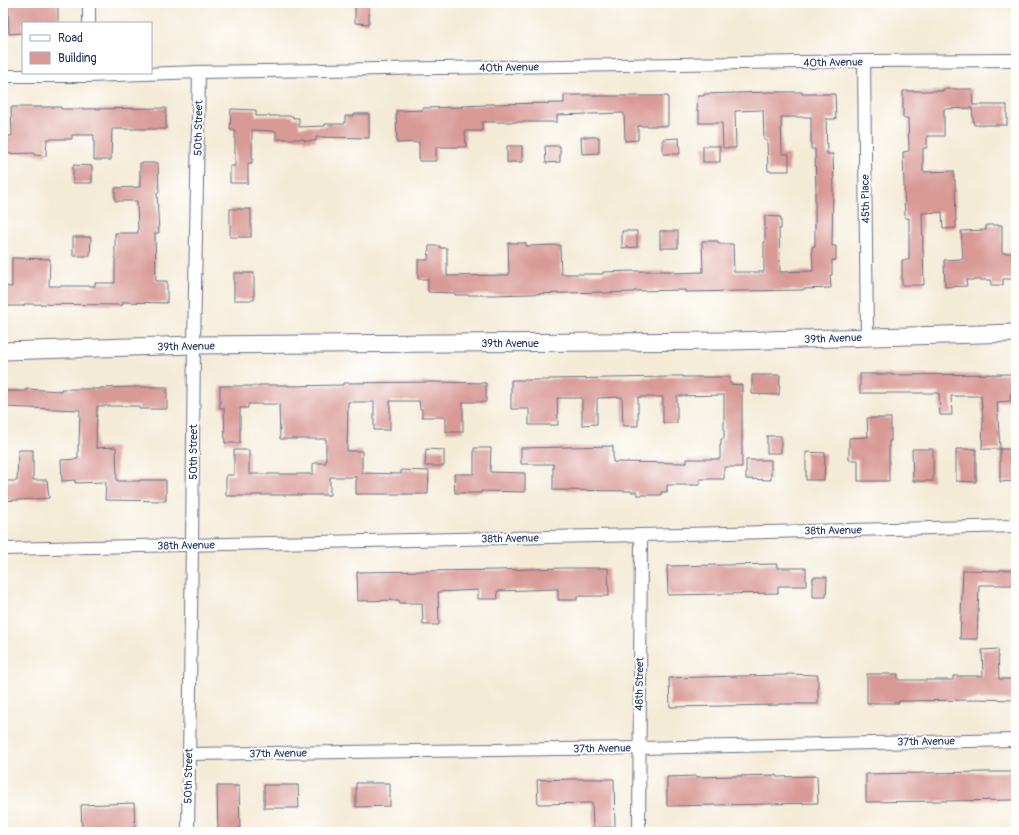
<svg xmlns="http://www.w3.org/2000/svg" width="1019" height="835" font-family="Pangolin,sans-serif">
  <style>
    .building { fill: #d99a95 }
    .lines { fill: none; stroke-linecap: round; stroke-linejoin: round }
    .minor-casing { stroke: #677188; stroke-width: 14 }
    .secondary-casing { stroke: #677188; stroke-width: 19 }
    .minor { stroke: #fff; stroke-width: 12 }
    .secondary { stroke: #fff; stroke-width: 17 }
    .labels { text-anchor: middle; stroke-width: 4; stroke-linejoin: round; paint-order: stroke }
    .street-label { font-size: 11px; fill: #1b2f5e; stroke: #fff }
  </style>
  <rect width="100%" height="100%" fill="#fff"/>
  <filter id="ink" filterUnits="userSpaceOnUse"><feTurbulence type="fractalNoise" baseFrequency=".025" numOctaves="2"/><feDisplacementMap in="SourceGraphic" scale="8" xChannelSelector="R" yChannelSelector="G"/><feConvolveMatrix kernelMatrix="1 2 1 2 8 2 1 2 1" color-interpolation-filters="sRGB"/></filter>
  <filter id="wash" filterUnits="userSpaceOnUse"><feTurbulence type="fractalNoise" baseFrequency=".012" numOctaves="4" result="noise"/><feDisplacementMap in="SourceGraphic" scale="16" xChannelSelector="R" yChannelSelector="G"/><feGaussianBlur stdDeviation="0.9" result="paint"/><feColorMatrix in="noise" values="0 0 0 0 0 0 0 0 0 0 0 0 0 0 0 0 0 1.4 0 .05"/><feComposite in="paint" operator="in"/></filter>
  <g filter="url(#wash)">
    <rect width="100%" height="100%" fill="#f4ebd7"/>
    <g id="blocks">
      <g class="building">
        <path d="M8 3H58V23H23V33L9 34Z"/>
        <path d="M355 3H369V24L355 23Z"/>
        <path d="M943 89H972L973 105H1007V125H974L972 108 944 109V136H927V148H923V172L954 171V180H955L956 228 943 229 942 212 922 213 924 285H902V260H909V218H905L903 152 909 151 908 118H903V91H943Z"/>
        <path d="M773 92H802V94H835L836 119H826L827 154H833L834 185H833L832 246H836V260H832V275H830L831 288 803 289V290L685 292V290L634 291V292L603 293V292L494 295H455V293L428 292V279H418V260H428L429 246H440V248H447V276L509 275 508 243H526V246L560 245 561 274H603V272L634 271H674V273L703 272 702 241H718V244H733L734 272H764V242H765V216L781 217V229H779L780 272 813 271 812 247 815 246V193H816L815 149H811V117H781L782 154H789V171H768L767 140H764L763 110 735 111 736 148H723L722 123H699V111H697L698 96H704V94Z"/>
        <path d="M564 95H595V96H668V126H638V140L625 141 624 113 557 115V122H482V131H465L466 147H436V161H419V142L397 143 396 111 423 110V108L463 107 462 106 486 105V104L564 103Z"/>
        <path d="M11 107H61V109H84L166 108V129H112L111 160H94V135H72V139H47L46 156 34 155V153L6 154V136H12Z"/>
        <path d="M231 109 256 110V116H293V118H299V127L325 126V124H345V116H354V114H369V138L316 137V141H304V139H276V131L252 130V163H248V183H230V166H235V130H230Z"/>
        <path d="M581 137H599V153L582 154Z"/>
        <path d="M679 138 680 154H663V139Z"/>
        <rect x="507" y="146" width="15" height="16"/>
        <path d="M545 146H560V162L546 163Z"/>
        <rect x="703" y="146" width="17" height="16"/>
        <path d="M140 163H158L159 193H157L159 233H155L156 281H167V303L123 302V305L24 304V306H3V286L12 287V258L50 259 49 286H95V283H115V233H138L137 201H115V188L140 187Z"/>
        <path d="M73 165 92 166V183H73Z"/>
        <rect x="230" y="209" width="21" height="28"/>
        <path d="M986 225H1002V253H1016V279H1003V285H991V280H966L967 286 945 287 944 260 963 259 961 231 986 230Z"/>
        <path d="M622 231H637V247L622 248Z"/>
        <rect x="660" y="231" width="18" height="17"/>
        <path d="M73 237H91L90 256H73Z"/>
        <rect x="234" y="273" width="20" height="27"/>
        <path d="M860 374H891V375L1016 374V394H1010L1011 401 997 402 1000 449H982L983 420 981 396H951L952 415H940L939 393H860Z"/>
        <path d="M752 375H780L779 395 752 394Z"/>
        <path d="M671 376H683V377H730V384L742 385V467H724V479H700V485H667V492H661V495H637V492H631V491L553 490V464H521V448L613 446V462L687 463V459H720V445H721V439H724V395L677 396V423H663V397H638V426H623L622 397 597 398V424L582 425V398H557L558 425H529V409H511V380H549V379L671 377Z"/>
        <path d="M434 382 486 383V402H463V432H446V417H422V409H420L419 401H390V430H374V402H348L347 451H362V473L401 474V470L429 471 428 494H356V477H330V495H252V496H226V475H234V450H249V474H313V463H326V439H280L279 404H248V408H240V443H225L224 408H220V386H259V385H288V386L343 385V383Z"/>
        <path d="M139 387H167V409H139V406H97L96 448 116 447 117 481H140V480H166V501L105 500 106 482 75 483V480L62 481 61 460 78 459V445H79L80 410 3 407V391H26V389L61 391V389H100V388Z"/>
        <path d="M867 418H891V441H889V481H858V460H849V438L868 437Z"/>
        <rect x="767" y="436" width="14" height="17"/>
        <path d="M474 448H491L490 472 525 473V492L481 491V493H455L454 474H474Z"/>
        <path d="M426 449 444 450V466H425Z"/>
        <path d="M912 449H933V481H913Z"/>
        <path d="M956 449H976V482L956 481Z"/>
        <path d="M1000 449H1016V481L1000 482Z"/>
        <path d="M18 450H33V480H47L49 498 3 501V481H17Z"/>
        <path d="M806 452 825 453 824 480H806Z"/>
        <path d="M746 460H771V480L746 479Z"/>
        <path d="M777 564V568H806V586H778V593L668 595 667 566Z"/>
        <path d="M563 568H608L609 596H577V600H558V589L497 591 498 599H478V590L438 592 439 625H423L422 603H399V600L358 601 357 572 497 570Z"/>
        <path d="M963 570 1000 571V570H1016V585H979L977 639H960Z"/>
        <path d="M813 577H827L826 597H813Z"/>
        <path d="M998 649 999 679H1015V700L975 699V700L899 701V703H867V674H898V680H953V676H983L982 650Z"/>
        <path d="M787 674 818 675V704H778V705L670 707 669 678 740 676 787 675Z"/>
        <path d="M988 772H1016V800L866 802V774Z"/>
        <path d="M776 775 777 777 817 776 818 803 667 806V777L697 776V777Z"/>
        <path d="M573 779H614L615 827 593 828 592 803 538 804 537 780Z"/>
        <path d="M356 783H390V806L356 807Z"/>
        <path d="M264 785H298L299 808H264Z"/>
        <path d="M217 786H239L240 832H218Z"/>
        <path d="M134 803 135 832H82L81 805Z"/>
      </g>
    </g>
  </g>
  <g filter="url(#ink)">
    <use href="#blocks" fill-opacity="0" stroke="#677188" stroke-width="1"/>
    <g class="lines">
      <g class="minor-casing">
        <g id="minor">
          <path d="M89 23V3"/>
          <path d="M864 61 867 337"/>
          <path d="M3 76H88L199 72 864 61 1016 60"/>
          <path d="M3 549 641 535 1016 526"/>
          <path d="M189 754 639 748 1016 740"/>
          <path d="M188 832 192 544 194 345 199 72"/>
          <path d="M639 832 641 535"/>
        </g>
      </g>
      <g class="secondary-casing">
        <path id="secondary" d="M3 351 194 345 730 341 1016 333"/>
      </g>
      <use href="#minor" class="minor"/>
      <use href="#secondary" class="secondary"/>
    </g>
  </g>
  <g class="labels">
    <g class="street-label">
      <text transform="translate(833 62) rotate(-1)" y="4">40th Avenue</text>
      <text transform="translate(509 67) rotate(-1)" y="4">40th Avenue</text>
      <text transform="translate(198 128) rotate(-89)" y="4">50th Street</text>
      <text transform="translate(865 199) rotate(-91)" y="4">45th Place</text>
      <text transform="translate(833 338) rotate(-2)" y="4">39th Avenue</text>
      <text x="510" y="347">39th Avenue</text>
      <text transform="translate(186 346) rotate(-1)" y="4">39th Avenue</text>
      <text transform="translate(193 452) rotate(-90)" y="4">50th Street</text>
      <text transform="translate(833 530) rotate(-1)" y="4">38th Avenue</text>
      <text transform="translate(510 538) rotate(-1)" y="4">38th Avenue</text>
      <text transform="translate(186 545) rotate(-1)" y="4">38th Avenue</text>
      <text transform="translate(639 684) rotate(-89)" y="4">48th Street</text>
      <text transform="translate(926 741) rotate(-1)" y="4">37th Avenue</text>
      <text transform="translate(602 748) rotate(-1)" y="4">37th Avenue</text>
      <text transform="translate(278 753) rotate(-1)" y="4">37th Avenue</text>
      <text transform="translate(188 776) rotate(-89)" y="4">50th Street</text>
    </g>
  </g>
  <rect width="1019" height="835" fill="none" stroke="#fff" stroke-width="16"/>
  <rect x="22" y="22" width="130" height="52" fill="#ffffff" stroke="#a4acbf"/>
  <rect x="30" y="35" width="20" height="6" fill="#ffffff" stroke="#a4acbf"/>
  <text x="58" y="42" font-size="12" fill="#1b2f5e">Road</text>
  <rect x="30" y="52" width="20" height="12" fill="#d99a95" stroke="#a4acbf"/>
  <text x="58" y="62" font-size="12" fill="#1b2f5e">Building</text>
</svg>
